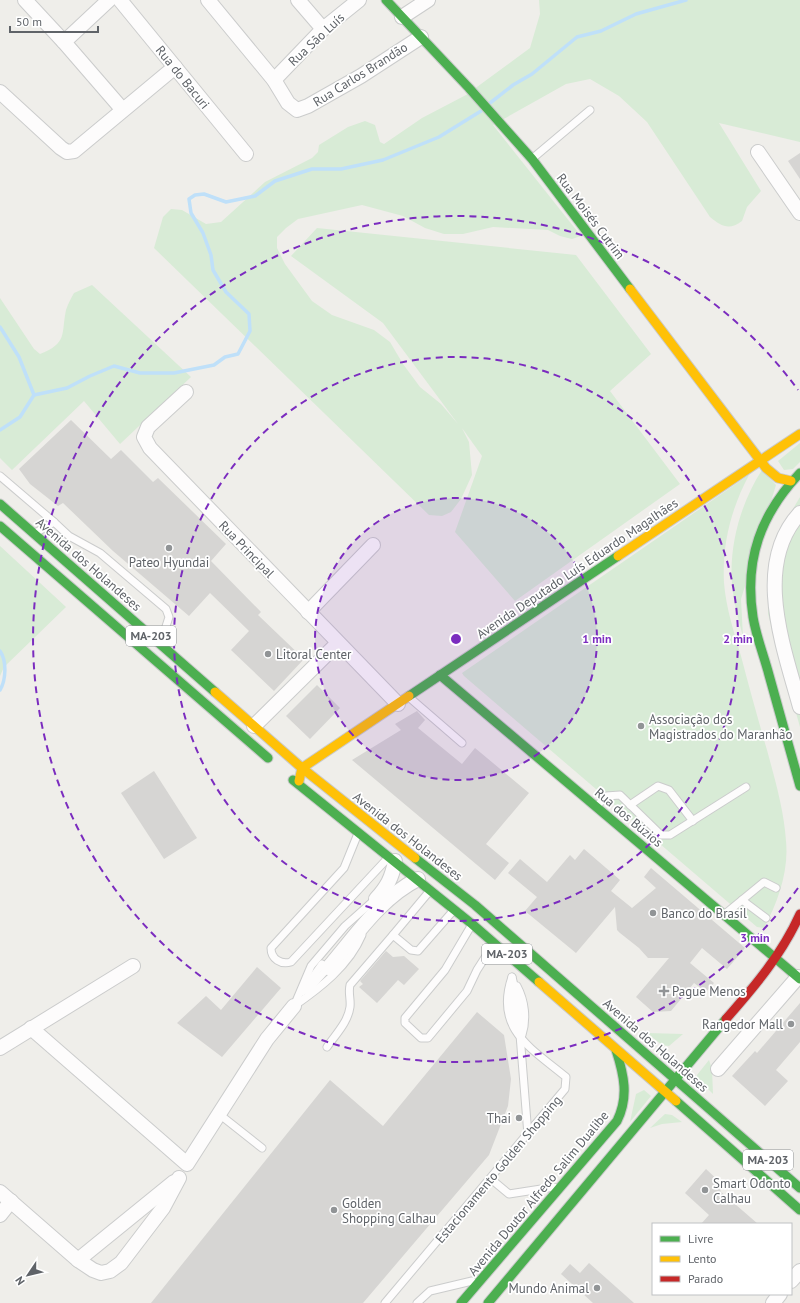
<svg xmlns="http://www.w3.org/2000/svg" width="800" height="1303" font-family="'PT Sans',sans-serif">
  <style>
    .green { fill: #d8ebd6 }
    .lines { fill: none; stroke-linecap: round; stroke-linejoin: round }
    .stream { stroke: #bfe0f9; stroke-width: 3.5 }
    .building { fill: #d6d5d3 }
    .lane-casing { stroke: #cbcccc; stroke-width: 9 }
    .street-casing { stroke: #cbcccc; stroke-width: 16 }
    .fast-casing { stroke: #cacacb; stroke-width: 11 }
    .slow-casing { stroke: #cacacb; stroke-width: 11 }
    .jam-casing { stroke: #cacacb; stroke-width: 11 }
    .lane { stroke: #fdfcfc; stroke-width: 7 }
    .street { stroke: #fdfcfc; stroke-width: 14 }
    .fast { stroke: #4caf50; stroke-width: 9 }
    .slow { stroke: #ffc107; stroke-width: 9 }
    .jam { stroke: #c62828; stroke-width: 9 }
    .ring { fill: none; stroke: #7b2cbf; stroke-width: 2; stroke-dasharray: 7 5 }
    .poi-dot { fill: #919496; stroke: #fff; stroke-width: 1.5 }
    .labels { text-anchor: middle; stroke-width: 3.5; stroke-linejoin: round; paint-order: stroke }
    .shield { fill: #fff; stroke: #8f9295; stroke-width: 1 }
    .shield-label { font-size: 12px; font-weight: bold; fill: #5f6368 }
    .street-label { font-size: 13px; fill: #5f6368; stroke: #fff }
    .poi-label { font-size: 13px; fill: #5f6368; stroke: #fff; text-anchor: start }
    .centre { fill: #7b2cbf; stroke: #fff; stroke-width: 2 }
    .ring-label { font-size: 12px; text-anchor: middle; font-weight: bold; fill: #7b2cbf; stroke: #fff; stroke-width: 3.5; stroke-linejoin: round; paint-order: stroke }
  </style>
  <rect width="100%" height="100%" fill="#efeeea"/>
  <g class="green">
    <path d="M539 0H800V142L719 123 761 191 747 207 742 221C729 231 721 226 710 217L647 122 619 96 590 79 566 84 493 125 581 236 572 239 560 236 548 230 493 227 463 234H444L425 228 403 216 362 205 298 219 286 228 277 237V248L285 264 312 301 332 315 374 330 390 342 403 364 420 387 441 404 458 424 383 323 291 256 317 228 576 255 651 354 610 391 680 484 515 601 455 532 482 456 462 428 469 442 472 475 461 499 451 512 442 516 429 515 154 248 163 217 171 209 182 210 206 224 221 222 265 182 312 158 318 152 319 145 348 127 365 121 375 125 380 142 384 144 422 118 466 95 530 48 540 14Z"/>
    <path d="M92 285 191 377 120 444 84 401 12 470 0 458V298L34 349 40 354C68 343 61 334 66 310 68 304 71 298 74 293Z"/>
    <path d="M800 443V462L793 469 784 470 778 461Z"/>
    <path d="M762 470 776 485 741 599 743 637C739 620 733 602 732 583 729 545 741 502 762 470Z"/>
    <path d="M749 475C731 509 722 544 724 583 726 608 734 632 741 656 749 687 758 719 767 750 775 780 784 810 786 841 789 871 778 902 764 928L757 927 464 676 462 673Z"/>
    <path d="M800 497V727L768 614 771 555 781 529Z"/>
    <path d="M0 546 66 607 4 667 0 676Z"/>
    <path d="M647 1033 683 1034 669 1046 662 1045Z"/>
    <path d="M709 1060 712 1069 713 1094 697 1078V1075Z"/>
    <path d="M644 1090 651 1096 630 1122 636 1094Z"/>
    <path d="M665 1114 672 1115 682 1122 662 1124 650 1128Z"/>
  </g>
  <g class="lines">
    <g class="stream">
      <path d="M490 103 513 85 532 74 577 37 601 31 636 14 686 0"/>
      <path d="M0 327 19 357 34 395 20 417 0 430"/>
      <path d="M34 395 67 388 90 376 114 366 140 373H174L214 365 225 357 238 354 250 331 249 314 226 292 213 270 211 255 203 233 191 213 189 199 195 195 204 194 226 202 255 196 275 181 312 169H341L383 160 439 137 481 111"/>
      <path d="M0 651C7 661 6 680 0 690"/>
    </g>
  </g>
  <g class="building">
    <path d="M800 153V179L788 161Z"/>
    <path d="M71 420 111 459 121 450 153 482 158 478 226 544 211 561 261 612 258 615 304 659 274 691 231 650 249 631 210 593 189 616 113 551 63 503 58 506 30 484 19 469Z"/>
    <path d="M317 685 340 708 310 739 286 716Z"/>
    <path d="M417 711 425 720 418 728 462 764 475 748 529 793 486 844 509 863 495 880 352 760 401 730 395 724Z"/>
    <path d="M154 771 197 838 164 859 121 793Z"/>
    <path d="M584 849 620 880 611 891 632 908 656 888 644 877 651 868 745 948 727 969 702 948 690 963 714 983 706 992 694 983 671 1011 653 1012 636 997 669 958H648L639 948 620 933 617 930 615 907 576 953 525 911 537 897 508 873 520 859 547 882 570 855 575 860Z"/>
    <path d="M386 951 393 957 404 956 419 969 404 985 398 980 377 1003 359 987 363 984 360 981Z"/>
    <path d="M257 967 281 988 222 1057 177 1023 206 996 221 1010Z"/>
    <path d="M800 1003V1042L776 1070 788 1081 765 1106 732 1076 755 1051 757 1053Z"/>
    <path d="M477 1012 504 1035 511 1079 508 1106 489 1155 363 1303H151L330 1080 383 1126Z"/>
    <path d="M706 1169 724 1186 720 1191 758 1224H701L709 1215 685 1193Z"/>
    <path d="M589 1263 634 1303H593L561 1274 570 1264 580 1273Z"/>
  </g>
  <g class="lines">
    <g class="lane-casing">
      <g id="lane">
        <path d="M533 158 590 110"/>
        <path d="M0 476 54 522"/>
        <path d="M37 532 54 522 69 536 100 553 166 609 169 617 161 642"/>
        <path d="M410 698 462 743"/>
        <path d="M630 805 658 786 669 790 693 821"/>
        <path d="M597 806 606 796 620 795 661 835H670L746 787"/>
        <path d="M357 836 344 868 271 948C271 959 281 965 291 962L387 859"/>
        <path d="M742 900 766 918"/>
        <path d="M725 914 764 882 776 888"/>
        <path d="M471 926 445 970 405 1018V1023L421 1038H428L467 991 477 970 493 945"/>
        <path d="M393 935 428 893"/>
        <path d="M512 977 517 997 528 1135"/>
        <path d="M517 986C525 1001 527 1019 522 1035"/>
        <path d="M307 991 328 968"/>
        <path d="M512 991V1014L515 1022"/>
        <path d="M302 992 322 964"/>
        <path d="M294 1006 311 966 345 926 372 902"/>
        <path d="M294 1006C320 988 349 966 362 935"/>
        <path d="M327 1047C336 1034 348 1022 350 1007 351 999 348 993 350 985L393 935 411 950 418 951 453 911"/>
        <path d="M219 1114 262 1148"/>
        <path d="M491 1179 509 1194 554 1187"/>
        <path d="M385 1303 565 1089 566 1077C531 1048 494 1029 512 977"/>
        <path d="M417 1303 430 1291 472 1281"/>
      </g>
    </g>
    <g class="street-casing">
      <g id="street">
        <path d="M25 0 64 42 122 109"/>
        <path d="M120 0 246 154"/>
        <path d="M208 0 274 80 288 103 297 110 308 106 361 76 421 37"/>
        <path d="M298 0 323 29"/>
        <path d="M402 17 428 0"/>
        <path d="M64 42 109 0"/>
        <path d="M274 80 323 29 359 0"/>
        <path d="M0 92 61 148 67 152 74 151 175 67"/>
        <path d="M758 152 800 213"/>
        <path d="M186 392 148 427 144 437 150 448 398 704"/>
        <path d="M800 513C752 565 784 648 800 707"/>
        <path d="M308 612 373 545"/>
        <path d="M254 726 338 643"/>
        <path d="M376 899C387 887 392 878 395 861"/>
        <path d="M328 968C355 937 380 898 418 879"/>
        <path d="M31 1028 187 1164 267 1039 294 1006"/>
        <path d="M0 1048 133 966"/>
        <path d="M718 1069 798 977"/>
        <path d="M0 1192 78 1260 93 1270 101 1273 110 1271 121 1263 163 1208 179 1178"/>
        <path d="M0 1215 11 1201"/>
        <path d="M78 1260 174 1182"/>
        <path d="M791 1281 800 1271"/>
        <path d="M773 1303 780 1294"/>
      </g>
    </g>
    <g class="fast-casing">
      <g id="fast">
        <path d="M386 0 469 88 532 159 630 289"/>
        <path d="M800 473C761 514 744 559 753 617 756 636 764 656 769 675 779 712 790 749 800 786"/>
        <path d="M0 504 215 692"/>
        <path d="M0 526 268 758"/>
        <path d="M440 675 800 979"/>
        <path d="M409 696 618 556"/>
        <path d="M293 780 472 924 539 982"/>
        <path d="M415 858 475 905 800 1188"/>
        <path d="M676 1101 800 1210"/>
        <path d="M461 1303 617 1121C629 1097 624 1075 616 1050"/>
        <path d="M488 1303 726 1019"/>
      </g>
    </g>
    <g class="slow-casing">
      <g id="slow">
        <path d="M630 289 766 468 778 478 791 481"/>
        <path d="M618 556 800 434"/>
        <path d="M215 692 302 768 415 858"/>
        <path d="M299 781 302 768 409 696"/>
        <path d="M539 982 676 1101"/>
      </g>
    </g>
    <g class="jam-casing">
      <path id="jam" d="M726 1019C755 986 782 954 800 914"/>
    </g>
    <use href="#lane" class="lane"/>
    <use href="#street" class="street"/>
    <use href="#fast" class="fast"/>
    <use href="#slow" class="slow"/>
    <use href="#jam" class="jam"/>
  </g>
  <circle cx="456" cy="639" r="141" fill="#7b2cbf" fill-opacity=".12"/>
  <g class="ring">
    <circle cx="456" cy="639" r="141"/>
    <circle cx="456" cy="639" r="282"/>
    <path d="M798 888A423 423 0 1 1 798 390"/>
  </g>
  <g class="poi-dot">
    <circle cx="169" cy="548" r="4"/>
    <circle cx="268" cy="654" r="4"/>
    <circle cx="641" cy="726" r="4"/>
    <circle cx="653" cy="913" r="4"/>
    <path d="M662 985h4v4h4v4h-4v4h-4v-4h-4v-4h4z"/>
    <circle cx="791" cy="1024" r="4"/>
    <circle cx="519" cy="1118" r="4"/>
    <circle cx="705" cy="1190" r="4"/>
    <circle cx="334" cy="1210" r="4"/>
    <circle cx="597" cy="1288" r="4"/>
  </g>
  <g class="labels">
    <g class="shield">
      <rect x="126" y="626" width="50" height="20" rx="3"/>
      <rect x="482" y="944" width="50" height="20" rx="3"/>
      <rect x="743" y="1150" width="50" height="20" rx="3"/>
    </g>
    <g class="shield-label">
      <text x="151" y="640">MA-203</text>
      <text x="507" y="958">MA-203</text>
      <text x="768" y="1164">MA-203</text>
    </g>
    <g class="street-label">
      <text transform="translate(316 39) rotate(-43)" y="5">Rua São Luís</text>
      <text transform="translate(360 74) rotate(-32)" y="5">Rua Carlos Brandão</text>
      <text transform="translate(183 77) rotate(51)" y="5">Rua do Bacuri</text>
      <text transform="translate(591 216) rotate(53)" y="5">Rua Moisés Cutrim</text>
      <text transform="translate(247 549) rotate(46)" y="5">Rua Principal</text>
      <text transform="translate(89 564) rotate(41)" y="5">Avenida dos Holandeses</text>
      <text transform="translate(577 568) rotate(-34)" y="5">Avenida Deputado Luís Eduardo Magalhães</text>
      <text transform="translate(629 817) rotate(40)" y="5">Rua dos Búzios</text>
      <text transform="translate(408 836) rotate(38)" y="5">Avenida dos Holandeses</text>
      <text transform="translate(656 1045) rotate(41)" y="5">Avenida dos Holandeses</text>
      <text transform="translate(498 1169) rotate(-50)" y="5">Estacionamento Golden Shopping</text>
      <text transform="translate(538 1193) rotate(-50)" y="5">Avenida Doutor Alfredo Salim Dualibe</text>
    </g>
    <g class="poi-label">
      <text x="169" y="567" text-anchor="middle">Pateo Hyundai</text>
      <text x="276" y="659">Litoral Center</text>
      <text x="649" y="724">Associação dos<tspan x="649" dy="15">Magistrados do Maranhão</tspan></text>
      <text x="661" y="918">Banco do Brasil</text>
      <text x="672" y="996">Pague Menos</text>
      <text x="783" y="1029" text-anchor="end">Rangedor Mall</text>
      <text x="511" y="1123" text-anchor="end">Thai</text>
      <text x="713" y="1188">Smart Odonto<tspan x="713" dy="15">Calhau</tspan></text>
      <text x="342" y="1208">Golden<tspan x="342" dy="15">Shopping Calhau</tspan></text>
      <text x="589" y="1293" text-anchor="end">Mundo Animal</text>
    </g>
  </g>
  <circle cx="456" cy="639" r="6" class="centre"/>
  <g class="ring-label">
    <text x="597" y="643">1 min</text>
    <text x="738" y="643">2 min</text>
    <text x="755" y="942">3 min</text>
  </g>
  <rect x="652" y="1223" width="140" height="72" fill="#ffffff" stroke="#bfc1c3"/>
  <rect x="660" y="1236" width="20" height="6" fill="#4caf50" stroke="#bfc1c3"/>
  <text x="688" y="1243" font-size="12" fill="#5f6368">Livre</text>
  <rect x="660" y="1256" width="20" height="6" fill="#ffc107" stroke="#bfc1c3"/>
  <text x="688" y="1263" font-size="12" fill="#5f6368">Lento</text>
  <rect x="660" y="1276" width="20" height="6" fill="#c62828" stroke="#bfc1c3"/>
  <text x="688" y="1283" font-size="12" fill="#5f6368">Parado</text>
  <g transform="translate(28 1275) rotate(235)" stroke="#ffffff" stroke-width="3" paint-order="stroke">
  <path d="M0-3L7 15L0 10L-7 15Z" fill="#5f6368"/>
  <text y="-6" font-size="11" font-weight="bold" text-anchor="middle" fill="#5f6368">N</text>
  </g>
  <path d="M10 26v6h88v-6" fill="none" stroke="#5f6368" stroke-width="2"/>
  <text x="16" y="26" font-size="12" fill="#5f6368" stroke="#ffffff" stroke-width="3" paint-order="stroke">50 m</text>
</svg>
